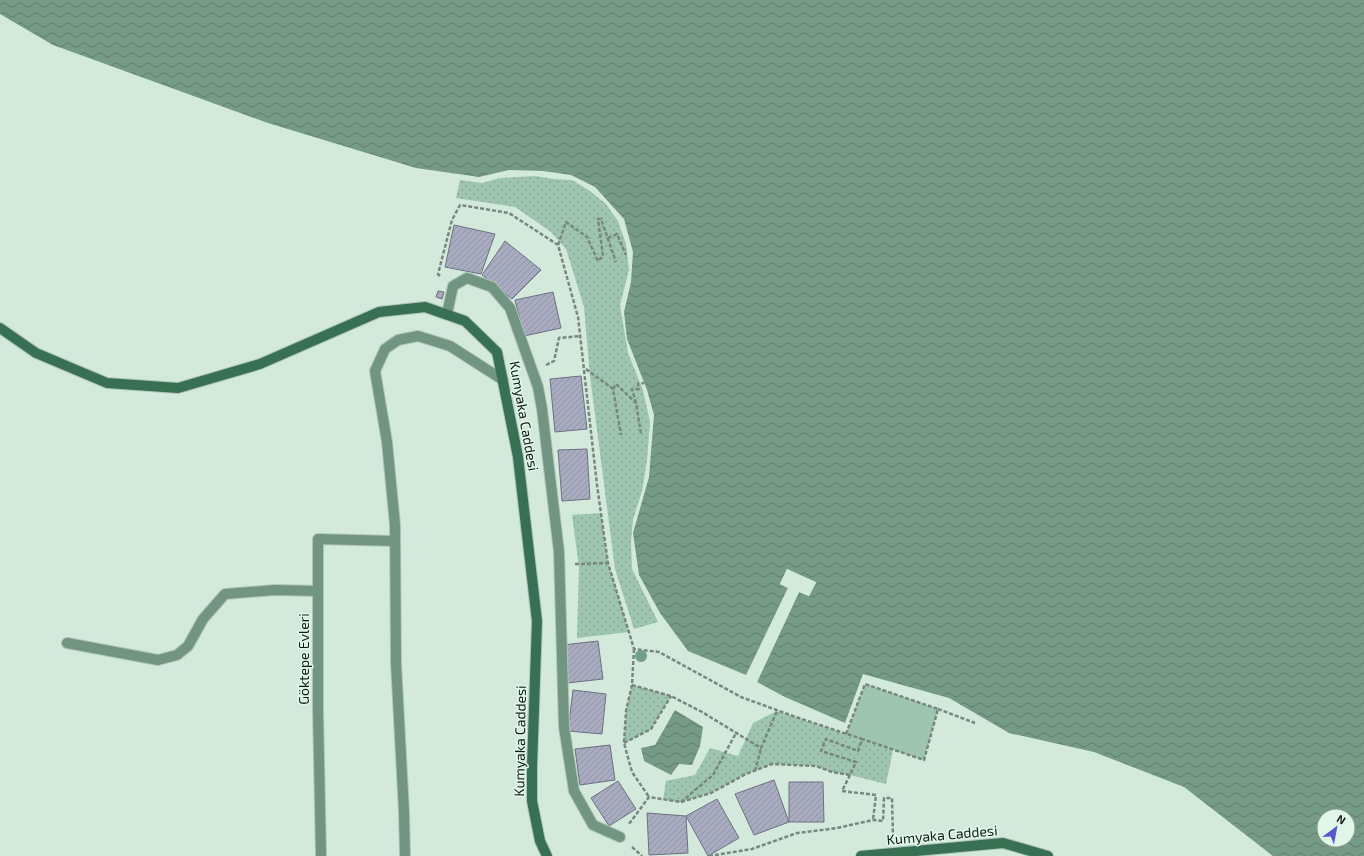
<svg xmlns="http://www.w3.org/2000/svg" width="1364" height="856" font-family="'Exo 2',sans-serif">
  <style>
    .grass { fill: url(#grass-dots) }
    .green { fill: #9ec5af }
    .water { fill: url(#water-waves); fill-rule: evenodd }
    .pier { fill: #d3e9dc }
    .building { fill: url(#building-hatch); stroke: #6d6f81 }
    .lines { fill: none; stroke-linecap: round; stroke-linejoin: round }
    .lane-casing { stroke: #b0c4b8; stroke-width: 12 }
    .street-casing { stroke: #b0c4b8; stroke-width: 12 }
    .secondary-casing { stroke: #b0c4b8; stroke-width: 12 }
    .path { stroke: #78877e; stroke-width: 2.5; stroke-dasharray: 4 2; stroke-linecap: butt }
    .lane { stroke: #719581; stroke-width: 10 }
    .street { stroke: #719581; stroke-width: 10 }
    .secondary { stroke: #377053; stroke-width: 10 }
    .tree { fill: #729f89 }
    .labels { text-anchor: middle; stroke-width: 3; stroke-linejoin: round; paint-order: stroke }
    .street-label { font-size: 14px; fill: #121a15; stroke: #e0f6e9 }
  </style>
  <defs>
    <pattern id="grass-dots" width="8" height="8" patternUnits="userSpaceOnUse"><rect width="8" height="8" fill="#9ec5af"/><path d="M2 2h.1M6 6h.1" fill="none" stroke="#87a996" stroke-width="1.8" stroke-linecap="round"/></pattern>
    <pattern id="water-waves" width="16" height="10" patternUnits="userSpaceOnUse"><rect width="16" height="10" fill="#759a85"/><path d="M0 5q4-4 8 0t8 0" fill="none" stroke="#5f7d6c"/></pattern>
    <pattern id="building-hatch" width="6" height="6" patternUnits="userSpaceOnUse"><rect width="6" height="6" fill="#a9acc0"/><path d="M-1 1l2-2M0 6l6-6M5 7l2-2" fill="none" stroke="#9093a4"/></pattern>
  </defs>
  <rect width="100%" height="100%" fill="#d3e9dc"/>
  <g class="grass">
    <path d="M535 176 553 179 572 180 590 191 606 204 618 221 626 244 629 270 620 305 628 353 643 390 650 422 647 461 642 491 633 520 631 542 632 569 658 622 634 629 615 569 590 376 584 307 566 249 551 232 515 207 456 198 460 180 482 183 500 178Z"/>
    <path d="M601 513 608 563 629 632 577 638 579 567 572 515Z"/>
    <path d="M632 685 671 696 651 729 624 743 626 711Z"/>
    <path d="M777 711 893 750 886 784 850 775 832 772 816 766 772 764 746 774 711 793 681 802 663 800 666 781 695 775 710 748 738 756 753 723Z"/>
  </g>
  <path class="green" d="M865 684 938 709 924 760 846 734Z"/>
  <g class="water">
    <path d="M0 0H1364V856H1273L1184 787 1094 752 1009 733 949 698 863 674 845 723 785 697 757 682 799 592 809 596 816 583 787 569 780 584 788 588 746 675 688 651 660 613 639 575 633 533 649 477 654 415 647 390 627 339 624 312 631 282 633 252 624 219 595 187 571 175 543 171 509 170 479 177 416 168 268 123 53 45 0 14ZM1324 816H1348V840H1324Z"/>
    <path d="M675 710 703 727 700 746 692 765 679 764 671 775 644 761 641 748 655 745Z"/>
  </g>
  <path class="pier" d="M787 569 816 582 809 596 799 592 756 684 755 682 798 591 800 590 808 594 813 583 788 572 782 583 789 586 790 589 748 676 746 677 788 588 780 584Z"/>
  <g class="building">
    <path d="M454 225 495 234 481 274 445 267Z"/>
    <path d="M505 241 541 270 512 299 482 275Z"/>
    <path d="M438 291 444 292 442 299 436 297Z"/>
    <path d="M553 292 561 328 524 336 515 300Z"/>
    <path d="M581 376 587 429 555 432 550 379Z"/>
    <path d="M587 449 590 499 562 501 558 450Z"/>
    <path d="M598 641 603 679 567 683 563 645Z"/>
    <path d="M573 690 606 694 602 734 568 731Z"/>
    <path d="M610 745 615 780 580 785 575 749Z"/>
    <path d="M774 780 789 822 754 835 735 794Z"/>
    <path d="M618 781 636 809 609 826 591 798Z"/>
    <path d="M789 782H823L824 822H789Z"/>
    <path d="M717 799 739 838 708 856 686 816Z"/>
    <path d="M647 813 686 816 688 853 649 855Z"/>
  </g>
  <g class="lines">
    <g class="lane-casing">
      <g id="lane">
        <path d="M447 314 453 286 467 278 492 287 510 308 538 387 542 409 559 552 564 727 574 791 593 825 620 837"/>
        <path d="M67 643 158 660 177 655 188 646 203 619 225 594 275 590 318 591"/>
      </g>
    </g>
    <g class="street-casing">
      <g id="street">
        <path d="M321 856 318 710V539L395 541"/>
        <path d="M405 856 404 812 396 663 395 525 387 442 375 371 385 349 398 340 418 336 450 346 503 380"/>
      </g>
    </g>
    <g class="secondary-casing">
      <g id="secondary">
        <path d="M0 328 36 353 107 383 178 388 260 364 379 312 425 307 465 321 497 352 518 457 537 621 532 767V801L540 841 547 856"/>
        <path d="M861 856 1003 843 1048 856"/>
      </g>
    </g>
    <g class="path">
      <path d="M608 238 617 234 626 255"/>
      <path d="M558 245 566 222 587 237 598 261 603 256 598 219H601L616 262"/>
      <path d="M440 276 438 274 452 220 460 205 509 213 558 245 578 317 597 485 608 563 634 649 659 652 741 697 793 716 862 739 858 751 826 739 821 751 856 762 850 775 832 772 816 766 772 764 746 774 711 793 681 802 649 797 629 824"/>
      <path d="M546 365 554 361 559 338 581 336"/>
      <path d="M586 369 613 389 621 435"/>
      <path d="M613 389 616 384 636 403 641 434"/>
      <path d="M636 403 632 389H639L638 384 644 383"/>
      <path d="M575 564 608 563"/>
      <path d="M634 649 632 685 626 711 624 743 632 772 649 797"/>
      <path d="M632 685 671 696 702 712 761 748 777 711"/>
      <path d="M938 709 975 723"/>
      <path d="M846 734 865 684 938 709 924 760 862 739"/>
      <path d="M624 743 651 729 671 696"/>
      <path d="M755 771 761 748"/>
      <path d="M850 775 842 791 876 795 873 820"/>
      <path d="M681 802 713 775 736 733"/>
      <path d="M632 847 642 856"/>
      <path d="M709 856 752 849 797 833 837 828 873 820 883 821 884 798H892L893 837"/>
    </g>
    <use href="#lane" class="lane"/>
    <use href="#street" class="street"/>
    <use href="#secondary" class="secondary"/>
  </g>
  <circle class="tree" cx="641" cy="656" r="6"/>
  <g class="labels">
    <g class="street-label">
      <text transform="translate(524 416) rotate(80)" y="5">Kumyaka Caddesi</text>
      <text transform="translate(304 659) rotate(-90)" y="5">Göktepe Evleri</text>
      <text transform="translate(520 741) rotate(-89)" y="5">Kumyaka Caddesi</text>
      <text transform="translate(942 835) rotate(-5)" y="5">Kumyaka Caddesi</text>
    </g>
  </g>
  <g transform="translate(1336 828) rotate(32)"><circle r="19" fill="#e0f6e9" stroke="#8e9e94"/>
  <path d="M0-3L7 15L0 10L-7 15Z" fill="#5b56ce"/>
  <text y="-6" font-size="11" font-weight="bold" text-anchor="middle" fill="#121a15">N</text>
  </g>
</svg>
